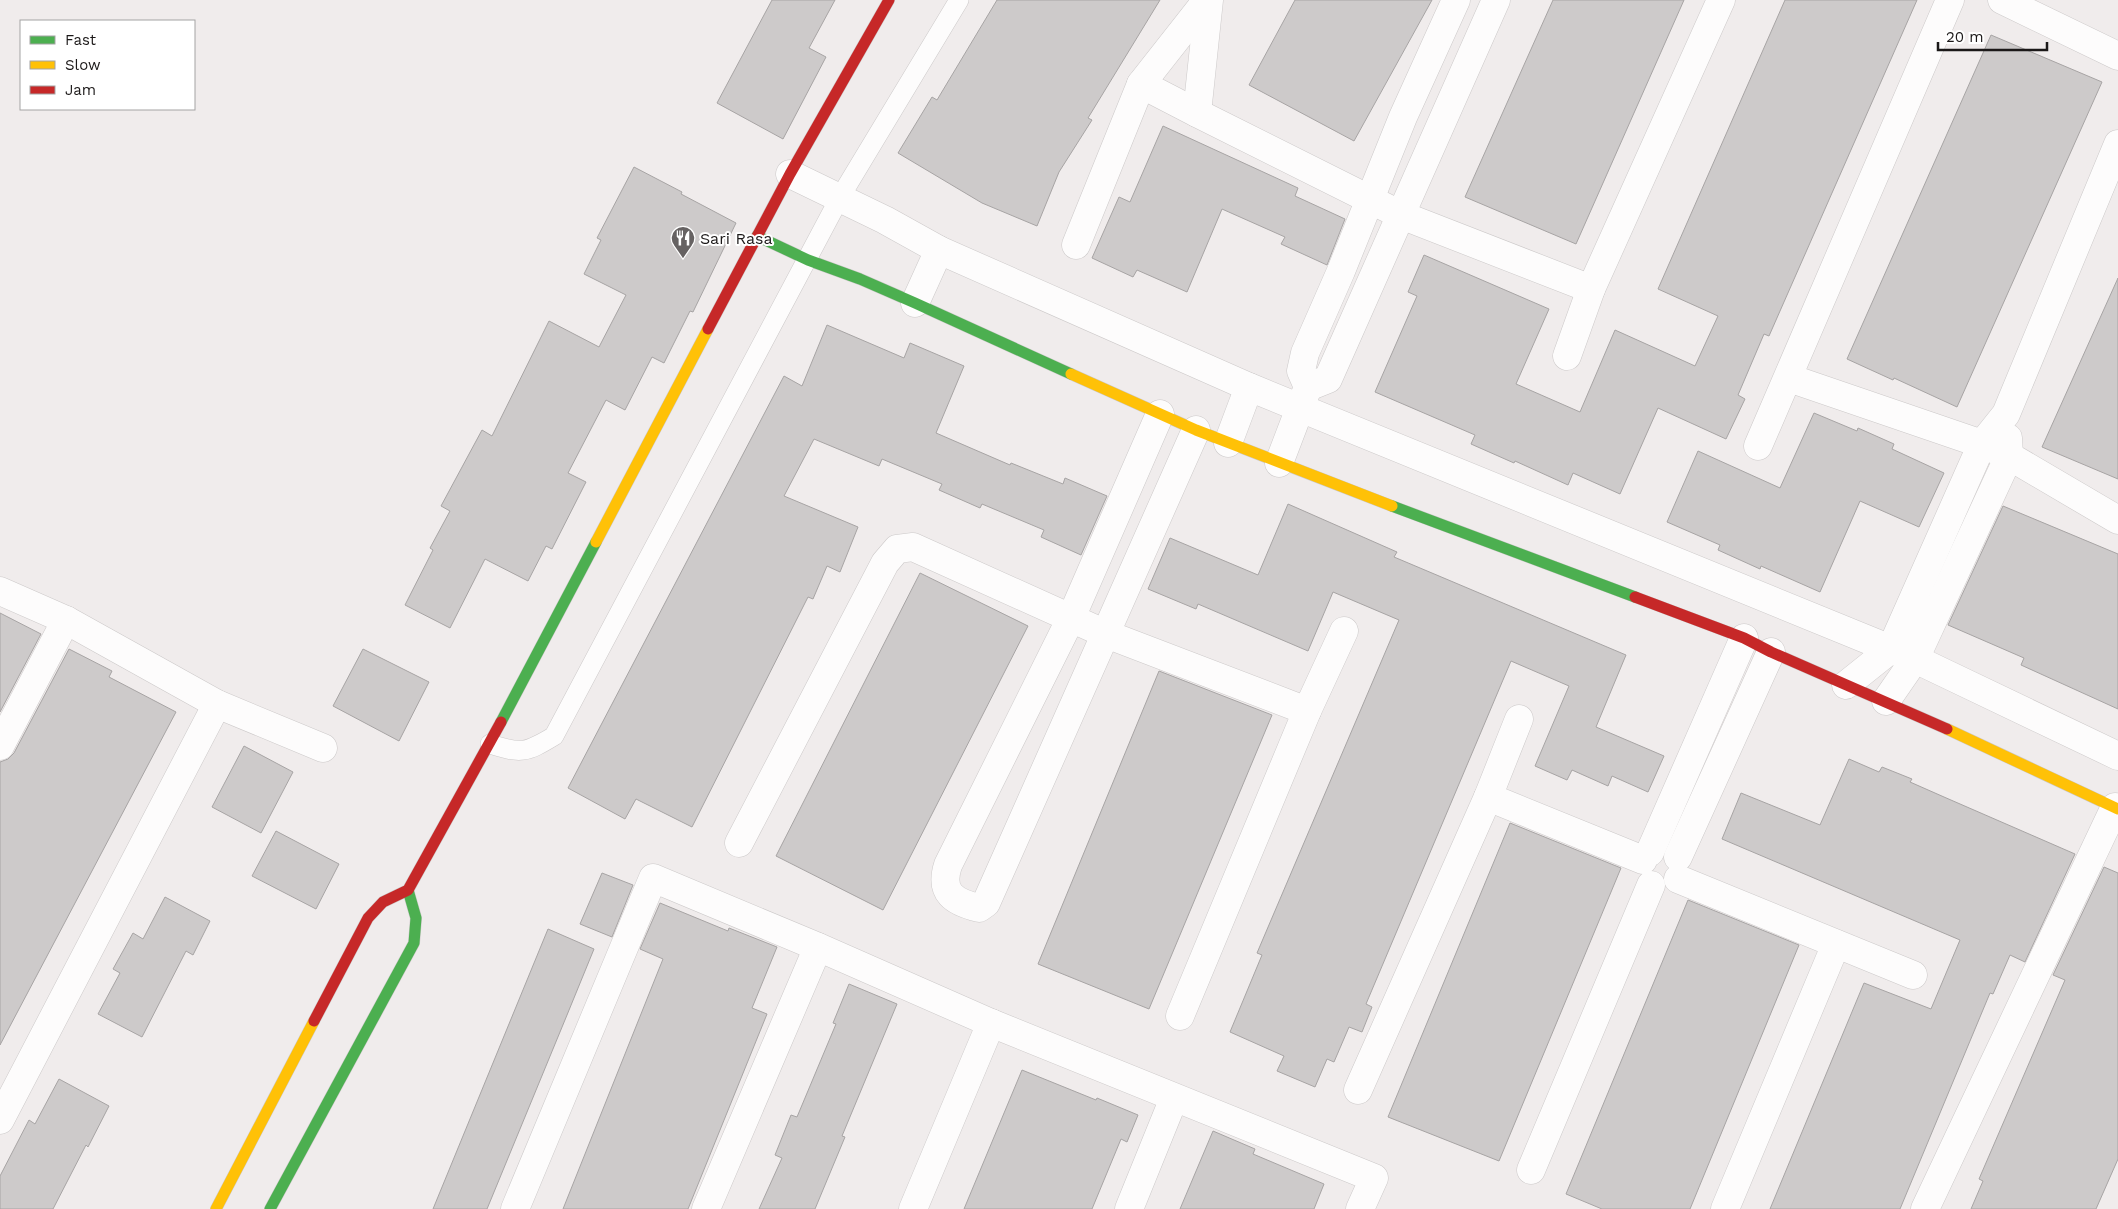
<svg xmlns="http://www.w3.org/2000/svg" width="2118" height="1209" font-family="'Work Sans',sans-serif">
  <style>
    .building { fill: #cdcaca; stroke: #a7a4a4 }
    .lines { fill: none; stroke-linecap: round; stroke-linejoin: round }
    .lane-casing { stroke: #ccc9c9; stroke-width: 20 }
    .street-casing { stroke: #ccc9c9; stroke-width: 29 }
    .fast-casing { stroke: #ccc9c9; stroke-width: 12 }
    .slow-casing { stroke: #ccc9c9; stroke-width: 12 }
    .jam-casing { stroke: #ccc9c9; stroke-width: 12 }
    .lane { stroke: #fdfcfc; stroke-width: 19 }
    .street { stroke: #fdfcfc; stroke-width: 28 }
    .fast { stroke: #4caf50; stroke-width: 11 }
    .slow { stroke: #ffc107; stroke-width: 11 }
    .jam { stroke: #c62828; stroke-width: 11 }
    .labels { text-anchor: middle; stroke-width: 4; stroke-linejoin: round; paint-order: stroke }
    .poi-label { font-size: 16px; fill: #1b1818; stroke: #fff; text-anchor: start }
  </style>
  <rect width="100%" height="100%" fill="#f0ecec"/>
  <g class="building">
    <path d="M772 0H835L809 48 826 57 783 139 717 103Z"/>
    <path d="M997 0H1160L1088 118 1092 120 1059 172 1037 226 982 203 898 153 932 97 937 100Z"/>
    <path d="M1295 0H1432L1354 141 1249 85Z"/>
    <path d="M1553 0H1684L1576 244 1465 197Z"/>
    <path d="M1785 0H1917L1769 336 1764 334 1738 395 1745 399 1726 439 1658 408 1620 494 1573 473 1568 485 1515 461 1514 463 1471 444 1475 435 1375 392 1417 296 1408 292 1424 255 1549 309 1516 384 1580 412 1615 330 1695 366 1718 316 1658 289Z"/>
    <path d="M1991 35 2102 82 1957 407 1894 378 1893 380 1847 359Z"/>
    <path d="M1163 126 1298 188 1295 196 1345 219 1327 265 1281 244 1285 237 1222 209 1187 292 1137 270 1133 277 1092 258 1119 197 1130 202Z"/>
    <path d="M634 167 682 192 681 194 736 223 693 312 690 311 664 363 652 357 625 410 606 400 568 473 586 482 552 549 546 546 528 581 485 559 450 628 405 605 433 550 430 548 450 511 441 506 482 430 492 436 549 321 599 347 626 295 584 274 601 240 597 238Z"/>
    <path d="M2118 278V479L2042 447Z"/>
    <path d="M827 325 904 358 910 343 964 366 936 433 1010 465 1011 463 1063 484 1065 478 1107 496 1081 555 1041 537 1044 530 982 504 980 508 939 490 942 484 882 459 879 466 814 439 784 496 858 527 840 572 827 566 813 599 808 597 692 827 636 799 625 819 568 788 784 376 802 386Z"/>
    <path d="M1814 413 1857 431 1858 428 1894 444 1892 449 1944 473 1919 527 1860 501 1820 592 1761 566 1760 569 1718 550 1720 545 1667 522 1698 451 1780 488Z"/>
    <path d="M1288 504 1397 552 1394 557 1626 655 1596 727 1664 756 1648 792 1612 776 1608 786 1572 770 1567 780 1535 766 1569 686 1511 661 1366 1004 1372 1007 1362 1032 1349 1027 1334 1062 1327 1059 1315 1087 1277 1071 1284 1056 1230 1032 1262 955 1257 953 1399 620 1333 592 1308 651 1198 604 1196 609 1148 589 1170 538 1258 575Z"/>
    <path d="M2003 506 2118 554V709L2021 665 2024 658 1948 625Z"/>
    <path d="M920 573 1028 626 883 910 776 856Z"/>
    <path d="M0 613 41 634 0 712Z"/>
    <path d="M69 649 112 671 109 677 176 712 0 1045V762L8 759 14 753Z"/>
    <path d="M363 649 429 682 399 741 333 706Z"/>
    <path d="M1159 671 1272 715 1149 1009 1038 964Z"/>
    <path d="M244 746 293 772 261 833 212 807Z"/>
    <path d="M1849 759 1879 772 1882 767 1912 779 1910 782 1944 797 2075 854 2025 962 2010 955 1993 994 1990 993 1900 1209H1770L1864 983 1931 1009 1960 940 1722 839 1741 793 1820 825Z"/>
    <path d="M1510 823 1621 868 1499 1161 1388 1117Z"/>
    <path d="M276 831 339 864 316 909 252 876Z"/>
    <path d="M2104 867 2118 873V1159L2096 1209H1971L1983 1181 1979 1179 2065 980 2053 975Z"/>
    <path d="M602 873 633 885 612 937 580 924Z"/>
    <path d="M165 897 210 921 193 955 186 951 142 1037 98 1014 120 973 113 969 133 933 143 939Z"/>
    <path d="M1688 900 1799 945 1690 1209H1602L1566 1194Z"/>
    <path d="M660 903 728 931 729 928 777 947 752 1008 767 1014 688 1209H563L663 959 640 949Z"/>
    <path d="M548 929 594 949 567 1015 487 1209H433Z"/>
    <path d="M849 984 897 1004 842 1136 845 1137 815 1209H759L782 1158 775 1155 791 1115 797 1117 836 1024 833 1023Z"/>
    <path d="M1022 1070 1096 1100 1097 1098 1138 1115 1127 1142 1121 1139 1092 1209H964Z"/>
    <path d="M59 1079 109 1106 88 1147 86 1145 53 1209H0V1176L29 1120 35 1124Z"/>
    <path d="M1213 1131 1255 1149 1253 1154 1324 1184 1314 1209H1180Z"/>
  </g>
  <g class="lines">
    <g class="lane-casing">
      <path id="lane" d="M490 744C521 754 526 753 554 736L839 199 959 0"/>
    </g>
    <g class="street-casing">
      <g id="street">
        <path d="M2002 0 2118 56"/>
        <path d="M1141 84 1197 113 1401 215 1591 289"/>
        <path d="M1197 113 1209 0"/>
        <path d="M790 174 885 220 939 250 1249 387 1915 659 2118 756"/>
        <path d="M1076 245 1141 84 1207 0"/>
        <path d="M915 303 939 250"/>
        <path d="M1567 356 1591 289 1721 0"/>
        <path d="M1789 378 1982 444 2009 456 2118 520"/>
        <path d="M1308 387 1328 379 1496 0"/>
        <path d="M1160 414 1071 618 948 865C939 893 954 902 979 908L986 903 1196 430"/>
        <path d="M1228 443 1249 387"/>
        <path d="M1758 446 1950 0"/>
        <path d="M1279 463 1308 387 1301 371 1305 353 1341 271 1403 117 1456 0"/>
        <path d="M0 591 66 620 217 704 323 748"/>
        <path d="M1846 685 1891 649 1982 444 2006 414 2118 144"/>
        <path d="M1886 701 1915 659 2009 456 2008 438"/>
        <path d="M0 746 66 620"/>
        <path d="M1488 797 1643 860"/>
        <path d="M739 843 885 563 897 549 913 547 1106 634 1307 711"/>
        <path d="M1650 852 1744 638"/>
        <path d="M1678 857 1771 652"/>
        <path d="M1678 879 1913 975"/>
        <path d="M1180 1016 1307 711 1344 631"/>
        <path d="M1358 1090 1488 797 1519 719"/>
        <path d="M0 1120 217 704"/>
        <path d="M1531 1170 1651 885"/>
        <path d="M515 1209 653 878 818 947 991 1023 1374 1178 1360 1209"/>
        <path d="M706 1209 818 947"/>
        <path d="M913 1209 991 1023"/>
        <path d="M1129 1209 1174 1098"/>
        <path d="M1725 1209 1836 944"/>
        <path d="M1925 1209 2115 807"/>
      </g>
    </g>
    <g class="fast-casing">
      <g id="fast">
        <path d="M757 236 808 260 860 279 915 303 1071 374"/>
        <path d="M1392 506 1635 597"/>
        <path d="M501 722 596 542"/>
        <path d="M270 1209 414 943 416 918 408 890"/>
      </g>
    </g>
    <g class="slow-casing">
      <g id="slow">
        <path d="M1071 374 1196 430 1392 506"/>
        <path d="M596 542 708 329"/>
        <path d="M1947 729 2118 809"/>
        <path d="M216 1209 314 1021"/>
      </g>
    </g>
    <g class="jam-casing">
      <g id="jam">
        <path d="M708 329 790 174 889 0"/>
        <path d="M1635 597 1744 638 1771 652 1947 729"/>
        <path d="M314 1021 368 918 383 902 408 890 501 722"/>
      </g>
    </g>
    <use href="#lane" class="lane"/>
    <use href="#street" class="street"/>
    <use href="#fast" class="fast"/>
    <use href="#slow" class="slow"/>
    <use href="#jam" class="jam"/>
  </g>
  <defs>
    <g id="restaurant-pin" transform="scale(1.25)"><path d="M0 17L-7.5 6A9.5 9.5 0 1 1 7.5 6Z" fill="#666262" stroke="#fff"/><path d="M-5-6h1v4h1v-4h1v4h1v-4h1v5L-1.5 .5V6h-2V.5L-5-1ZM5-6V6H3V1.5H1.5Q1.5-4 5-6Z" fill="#fff"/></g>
  </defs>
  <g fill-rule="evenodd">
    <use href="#restaurant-pin" x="683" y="238"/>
  </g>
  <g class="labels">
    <g class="poi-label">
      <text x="700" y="244">Sari Rasa</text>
    </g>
  </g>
  <rect x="20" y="20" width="175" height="90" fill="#ffffff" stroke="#a4a3a3"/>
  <rect x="30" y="36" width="25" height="8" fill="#4caf50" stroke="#a4a3a3"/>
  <text x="65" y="45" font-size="15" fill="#1b1818">Fast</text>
  <rect x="30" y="61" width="25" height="8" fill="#ffc107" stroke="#a4a3a3"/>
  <text x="65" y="70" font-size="15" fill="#1b1818">Slow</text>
  <rect x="30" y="86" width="25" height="8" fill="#c62828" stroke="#a4a3a3"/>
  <text x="65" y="95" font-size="15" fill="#1b1818">Jam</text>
  <path d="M1938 42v8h109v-8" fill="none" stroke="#1b1818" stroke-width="2.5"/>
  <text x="1946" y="42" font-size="15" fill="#1b1818" stroke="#ffffff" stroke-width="4" paint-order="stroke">20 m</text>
</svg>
